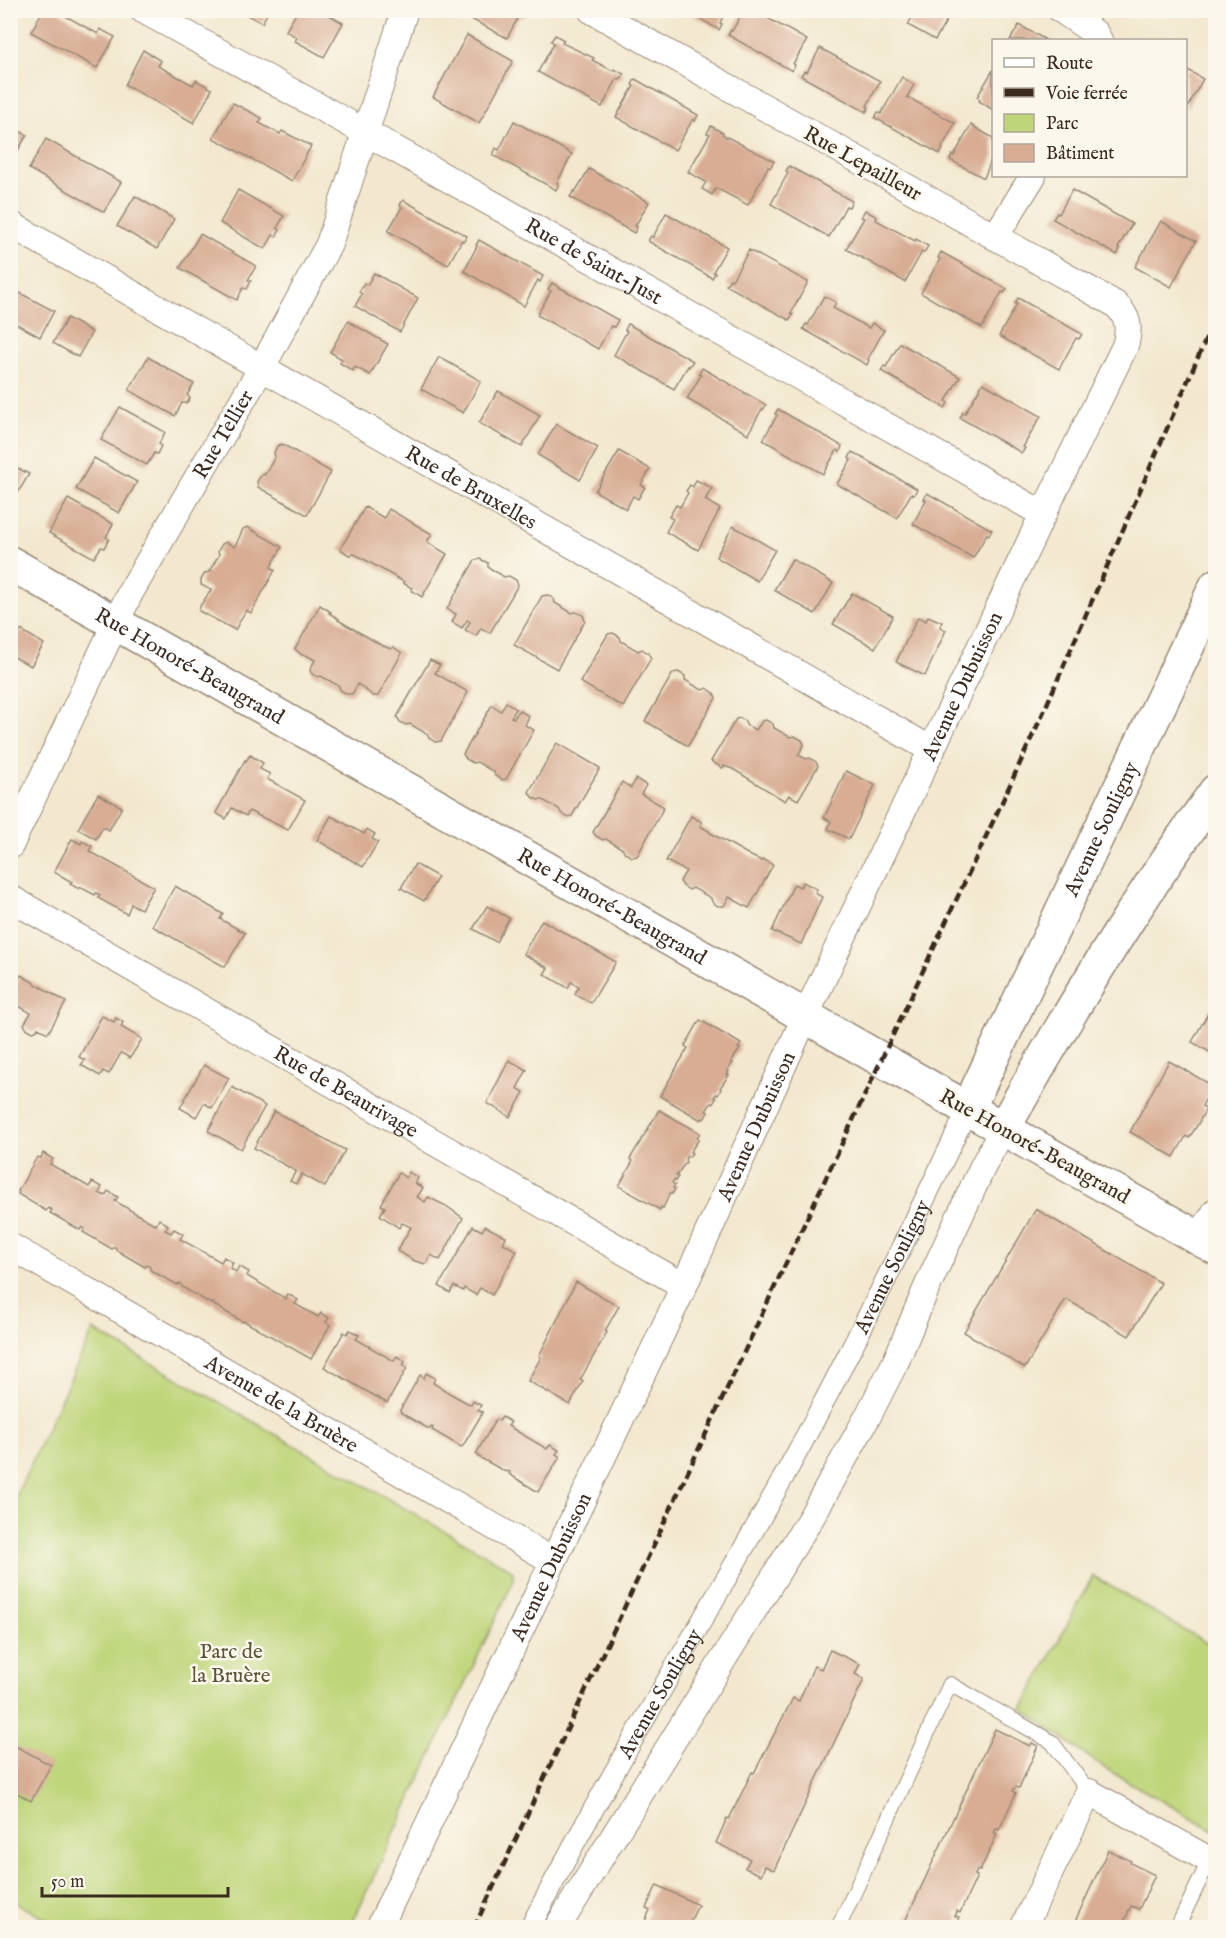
<svg xmlns="http://www.w3.org/2000/svg" width="1226" height="1938" font-family="'IM FELL English',serif">
  <style>
    .green { fill: #bed579; stroke: #7c804c; stroke-width: 1.5 }
    .building { fill: #d8ad94 }
    .lines { fill: none; stroke-linecap: round; stroke-linejoin: round }
    .service-casing { stroke: #978976; stroke-width: 16 }
    .pedestrian-casing { stroke: #978976; stroke-width: 22 }
    .minor-casing { stroke: #978976; stroke-width: 28 }
    .tertiary-casing { stroke: #978976; stroke-width: 36 }
    .secondary-casing { stroke: #978976; stroke-width: 36 }
    .trunk-casing { stroke: #978976; stroke-width: 36 }
    .service { stroke: #fff; stroke-width: 14 }
    .pedestrian { stroke: #fff; stroke-width: 20 }
    .minor { stroke: #fff; stroke-width: 26 }
    .tertiary { stroke: #fff; stroke-width: 33 }
    .secondary { stroke: #fff; stroke-width: 33 }
    .trunk { stroke: #fff; stroke-width: 33 }
    .rail { stroke: #3b2a1e; stroke-width: 4.5; stroke-dasharray: 9 4.5; stroke-linecap: butt }
    .labels { text-anchor: middle; stroke-width: 5; stroke-linejoin: round; paint-order: stroke }
    .street-label { font-size: 21px; fill: #3b2a1e; stroke: #fbf7ec }
    .park-label { font-size: 21px; fill: #5c5535; stroke: #fbf7ec }
  </style>
  <rect width="100%" height="100%" fill="#fbf7ec"/>
  <filter id="ink" filterUnits="userSpaceOnUse"><feTurbulence type="fractalNoise" baseFrequency=".0167" numOctaves="2"/><feDisplacementMap in="SourceGraphic" scale="12" xChannelSelector="R" yChannelSelector="G"/><feConvolveMatrix kernelMatrix="1 2 1 2 8 2 1 2 1" color-interpolation-filters="sRGB"/></filter>
  <filter id="wash" filterUnits="userSpaceOnUse"><feTurbulence type="fractalNoise" baseFrequency=".008" numOctaves="4" result="noise"/><feDisplacementMap in="SourceGraphic" scale="24" xChannelSelector="R" yChannelSelector="G"/><feGaussianBlur stdDeviation="1.35" result="paint"/><feColorMatrix in="noise" values="0 0 0 0 0 0 0 0 0 0 0 0 0 0 0 0 0 1.4 0 .05"/><feComposite in="paint" operator="in"/></filter>
  <g filter="url(#wash)">
    <rect width="100%" height="100%" fill="#f3e8cf"/>
    <g class="green">
      <path d="M93 1330 509 1568 513 1572V1582L350 1927H60L11 1900V1507Z"/>
      <path d="M1093 1576 1215 1648V1831L1106 1769 1022 1709Z"/>
    </g>
    <g id="blocks">
      <g class="building">
        <path d="M43 10H62L60 13 98 34 100 29 115 37 97 68 31 32Z"/>
        <path d="M250 10H269L262 23 247 15Z"/>
        <path d="M298 10H320L343 23 324 57 295 41 297 37 286 31Z"/>
        <path d="M468 10H519L524 13 522 18 519 16 507 38 469 18 465 17Z"/>
        <path d="M685 10H726L720 23 722 24 719 30Z"/>
        <path d="M744 10H753L807 40 793 64 795 65 792 71 728 35 731 30 732 31Z"/>
        <path d="M916 10H953L935 40 908 25Z"/>
        <path d="M1019 25 1046 40H1010Z"/>
        <path d="M467 35 513 61 479 123 433 97Z"/>
        <path d="M555 35 564 40 562 43 594 58 592 60 613 71 614 69 624 74 620 80 617 79 602 107 538 72 554 43 551 41Z"/>
        <path d="M820 48 880 81 867 106 869 107 866 112 801 76 804 71 807 72Z"/>
        <path d="M143 50 161 61 158 66 193 85 196 80 212 89 194 123 125 85Z"/>
        <path d="M1186 69 1203 79 1186 110Z"/>
        <path d="M993 70V110L979 101 980 99 977 97Z"/>
        <path d="M902 77 914 85 907 97 955 123 942 148 943 149 940 154 875 118 878 112 881 114Z"/>
        <path d="M635 79 698 115 695 121 693 119 675 150 616 117 634 86 632 85Z"/>
        <path d="M233 103 262 118 259 123 280 134 282 131 311 146 292 181 213 138Z"/>
        <path d="M514 121 572 154 557 183 559 184 556 190 493 155 496 148 499 150Z"/>
        <path d="M971 125 993 138V156L984 178 950 160 952 155 954 156Z"/>
        <path d="M10 126 27 135 10 164Z"/>
        <path d="M711 126 723 133V135L774 161 770 168 768 167 748 205 716 188 712 195 702 189 706 182 688 172 710 134 707 133Z"/>
        <path d="M46 139 121 182 104 212 29 169Z"/>
        <path d="M789 166 852 201 849 207 846 206 829 237 771 204 788 173 786 171Z"/>
        <path d="M589 169 649 202 635 226 637 227 634 233 570 197 574 191 575 192Z"/>
        <path d="M238 190 284 216 277 228 280 230 276 237 273 235 265 249 220 223Z"/>
        <path d="M1072 190 1132 224 1118 248 1120 249 1117 255 1053 219 1057 213 1059 214Z"/>
        <path d="M135 196 174 219 157 249 117 226Z"/>
        <path d="M403 200 467 236 464 241 462 240 448 265 388 231 402 207 400 205Z"/>
        <path d="M865 210 877 217 876 220 915 241 916 239 928 246 924 253 922 252 905 282 846 249 864 218 861 217Z"/>
        <path d="M666 213 727 247 713 272 715 273 712 278 648 241 651 236 653 237Z"/>
        <path d="M1161 221 1196 241 1171 287 1135 267Z"/>
        <path d="M200 234 256 266 248 280 251 281 247 289 243 288 237 300 180 268Z"/>
        <path d="M479 240 543 276 540 282 538 280 524 306 464 271 477 246 476 245Z"/>
        <path d="M749 250 808 282 791 313 793 314 789 320 726 285 730 279 732 280Z"/>
        <path d="M941 252 1007 289 1004 293 1002 292 982 328 921 293 940 259 938 258Z"/>
        <path d="M374 273 418 298 400 332 355 306 362 294 359 292 364 283 367 285Z"/>
        <path d="M552 283 618 320 614 327 611 326 598 349 537 315 551 291 548 289Z"/>
        <path d="M16 291 54 311 40 337 15 323 13 327 15 328 13 332 10 331V301Z"/>
        <path d="M824 296 836 302 833 308 869 328 872 323 884 330 868 359 869 360 867 365 803 329 806 324 808 325Z"/>
        <path d="M1018 298 1082 334 1079 339 1076 338 1059 369 999 336 1017 304 1015 303Z"/>
        <path d="M67 318 92 332 78 357 53 343Z"/>
        <path d="M348 321 388 344 370 375 355 367 353 371 340 363 342 359 330 352Z"/>
        <path d="M628 324 693 361 689 367 688 366 674 389 614 355 627 331 625 330Z"/>
        <path d="M900 343 960 377 946 401 948 403 945 408 881 371 884 366 886 367Z"/>
        <path d="M148 357 194 384 187 395 190 398 187 403H182L175 416 129 390Z"/>
        <path d="M439 357 481 381 463 413 421 389Z"/>
        <path d="M702 368 766 405 763 410 762 409 748 434 687 399 701 375 699 374Z"/>
        <path d="M983 383 1041 416 1023 447 1025 448 1022 453 960 418 963 412 965 413Z"/>
        <path d="M498 391 540 415 522 447 479 423Z"/>
        <path d="M120 407 165 432 159 444 161 446 157 454 154 453 147 465 101 440Z"/>
        <path d="M778 409 842 446 840 452 837 450 823 474 763 440 777 415 775 414Z"/>
        <path d="M556 424 598 448 580 480 538 455Z"/>
        <path d="M282 444 331 472 307 515 258 487 257 482 261 475 265 474 275 457 274 453 277 446Z"/>
        <path d="M619 451 650 469 641 485 645 487 638 499 633 496 626 509 595 491Z"/>
        <path d="M852 452 917 489 914 495 911 494 897 518 837 484 851 460 849 458Z"/>
        <path d="M94 458 137 482 119 513 76 489Z"/>
        <path d="M10 464 29 474 12 503 10 502Z"/>
        <path d="M696 480 712 488 705 500 720 509 698 550 666 532 673 519 669 517 676 505 680 507 688 493 686 491 690 485 693 487Z"/>
        <path d="M927 493 992 530 989 535 987 534 973 558 913 524 926 500 924 499Z"/>
        <path d="M68 499 113 524 106 537 109 539 104 548 101 547 94 558 49 533Z"/>
        <path d="M365 507 384 518 389 509 432 534 427 542 447 554 422 597 411 590 412 588 403 583 404 582 362 558 352 553 351 556 340 549Z"/>
        <path d="M733 526 775 550 757 581 716 557Z"/>
        <path d="M247 527 282 547 271 567 275 570 251 613 246 610 235 630 199 611 200 606 211 590 201 585V580L205 573 209 572 219 555 218 551 222 544 226 542 235 547 243 529Z"/>
        <path d="M480 559 488 563V567L504 577 509 576 516 580 518 585 490 633 481 628 476 636 465 630 470 622 467 620 462 628 452 622 456 614 447 609 475 560Z"/>
        <path d="M792 559 833 583 815 614 774 590Z"/>
        <path d="M852 593 893 616 875 648 833 624Z"/>
        <path d="M548 595 554 599 555 603 572 613 576 612 583 615 585 621 557 669 514 645 542 596Z"/>
        <path d="M320 605 331 612 329 613 339 619 338 620 381 645 391 649 393 647 402 653 378 696H373L358 684 352 694H347L340 690 339 686 321 676 318 677 312 674 310 670 315 660 306 655H302L295 649Z"/>
        <path d="M928 616 942 622 940 627 946 630 925 676 896 662 918 617 926 621Z"/>
        <path d="M21 630 44 644 31 666 10 655V635L16 638Z"/>
        <path d="M613 633 620 637 621 641 638 651 642 649 648 653 651 658 623 707 580 682 608 634Z"/>
        <path d="M430 660 440 665 435 673 468 692 441 741 435 742 429 738 427 734 410 724 406 725 400 722 397 717Z"/>
        <path d="M678 672 685 676V680L702 690 707 688 714 693 716 698 688 746 645 721 673 673Z"/>
        <path d="M506 702 516 709 511 717 514 718 519 710 529 716 525 725 534 730 506 779 502 780 495 776 494 772 477 762 473 763 466 759 463 754 492 705 501 711Z"/>
        <path d="M740 718 745 721 746 725 756 730 762 721 766 720 773 724 774 728 790 737 794 736 802 740 804 745 798 755 806 759 810 758 816 762 818 766 798 800 789 795 785 801 733 769 724 766 722 768 711 761 736 719Z"/>
        <path d="M557 743 600 768 572 816 567 817 561 813 559 809 541 799 538 800 532 797 529 792Z"/>
        <path d="M250 755 263 763 260 769 270 774 267 779 305 800 288 830 249 811 246 816 232 808 226 819 216 813 245 760 246 761Z"/>
        <path d="M846 771 875 785 849 839 828 829 831 821 824 818Z"/>
        <path d="M636 779 646 785 641 794 664 807 637 856 632 857 625 853 623 849 606 839 603 840 596 836 593 832 622 782 631 788Z"/>
        <path d="M98 794 122 807 109 830 103 827 96 839 78 829Z"/>
        <path d="M331 816 364 834 367 829 375 834 372 839 378 842 363 867 317 840Z"/>
        <path d="M691 816 702 822 700 826 709 831V832L751 856 762 861 763 859 773 865 749 908 729 897 724 906H718L712 902 711 898 693 888 689 890 683 886 680 881 686 871 666 861Z"/>
        <path d="M72 839 81 844 82 841 92 846 89 851 154 887 141 909 131 904 127 914 98 898 100 895 96 893 95 895 80 887 79 889 70 884 72 882 54 872Z"/>
        <path d="M415 864 438 877 424 901 401 888Z"/>
        <path d="M803 882 817 889 815 893 822 897 801 944 772 931 794 884 800 887Z"/>
        <path d="M175 886 223 914 220 919 245 933 225 967 152 926Z"/>
        <path d="M487 906 509 918 496 942 473 929Z"/>
        <path d="M542 920 616 962 591 1003 575 994 579 986 571 982 568 988 544 974 548 968 523 954Z"/>
        <path d="M21 975 66 1002 48 1033 38 1028 36 1031 33 1032 26 1028 24 1024 31 1013 19 1006 14 1016 10 1014V993Z"/>
        <path d="M1215 1001V1055L1192 1042Z"/>
        <path d="M102 1016 114 1022 116 1018 123 1022 121 1027 142 1039 130 1058 121 1053 109 1074 103 1071 100 1076 81 1065 85 1060 79 1057Z"/>
        <path d="M700 1020 741 1044 738 1048 740 1049 731 1062 733 1063 727 1070 729 1071 727 1074 729 1075 720 1088 721 1089 718 1095 716 1094 714 1097 716 1098 713 1104 711 1103 706 1111 708 1112 704 1119 702 1118 701 1120 660 1096 688 1048 685 1046Z"/>
        <path d="M509 1060 527 1070 517 1088 524 1092 510 1117 487 1103Z"/>
        <path d="M1169 1061 1213 1086 1202 1106 1206 1109 1198 1124 1189 1138 1186 1136 1174 1157 1130 1132Z"/>
        <path d="M204 1065 229 1078 212 1108 204 1103 196 1117 180 1108Z"/>
        <path d="M232 1087 265 1106 241 1149 208 1131Z"/>
        <path d="M659 1110 700 1133 697 1138 699 1139 690 1152 692 1153 689 1157 687 1156 685 1160 686 1162 676 1176 678 1177 675 1181 674 1180 672 1183 675 1185 673 1188 675 1189 672 1194 670 1193 663 1208 661 1207 660 1210 619 1186 633 1161 630 1159Z"/>
        <path d="M274 1111 345 1150 325 1187 302 1174 296 1184 290 1181 296 1171 254 1148Z"/>
        <path d="M43 1153 53 1159 50 1164 70 1176 89 1187 92 1182 102 1187 99 1193 105 1196 108 1191 118 1197 115 1201 135 1213 156 1225 159 1219 168 1225 165 1230 171 1233 174 1229 183 1234 180 1239 221 1262 224 1257 233 1263 230 1268 236 1272 239 1266 249 1272 247 1276 286 1299 288 1294 298 1300 295 1304 318 1317 321 1313 329 1318 326 1322 330 1325 311 1359 244 1321 243 1322 214 1305V1304L212 1302 211 1304 182 1287 181 1284 179 1283 178 1285 150 1270V1267L147 1265 145 1267 116 1250V1248L114 1247 112 1249 83 1232 85 1229 82 1227 80 1230 50 1213 52 1210 48 1208 46 1211 18 1194 19 1192 18 1191 37 1157 41 1158Z"/>
        <path d="M409 1172 418 1178 415 1183 423 1188 417 1197 425 1202 428 1197 446 1206 463 1218 440 1260 431 1255 426 1264 415 1261 397 1251 411 1227 402 1223 399 1228 380 1215 385 1207 381 1205 399 1173 406 1178Z"/>
        <path d="M1036 1209 1161 1283 1129 1336 1066 1299 1025 1368 964 1332Z"/>
        <path d="M473 1226 482 1231 485 1226 506 1237 503 1243 517 1251 492 1295 480 1288 476 1295 464 1288 463 1291 454 1286 450 1293 439 1286Z"/>
        <path d="M576 1282 619 1306 605 1331 607 1332 580 1380 583 1381 570 1405 528 1381 541 1357 539 1356Z"/>
        <path d="M350 1330 359 1335 356 1339 394 1361 397 1356 405 1361 403 1366 407 1368 387 1403 324 1367 344 1332 347 1334Z"/>
        <path d="M426 1373 435 1378 433 1383 451 1394 471 1405 473 1401 481 1405 478 1410 483 1412 463 1446 461 1447 432 1430 433 1428 432 1427 429 1429 401 1413 400 1410 420 1375 424 1378Z"/>
        <path d="M502 1417 511 1422 508 1426 547 1449 550 1445 559 1450 556 1454 560 1457 538 1492 509 1474 510 1472 507 1471 506 1472 477 1456 478 1455 476 1454 496 1419 499 1421Z"/>
        <path d="M830 1650 860 1664 855 1674 864 1679 774 1870 765 1866 761 1875 745 1868 750 1859 716 1843 727 1818 729 1819 752 1772 754 1773 793 1698 799 1701 814 1666 821 1669Z"/>
        <path d="M995 1729 1030 1746 1032 1743 1038 1746 1019 1788 1016 1787 1014 1789 1013 1791 1016 1793 999 1830 996 1829 994 1833 997 1834 980 1871 977 1870 975 1875 977 1876 960 1913 957 1911 956 1914 955 1916 959 1917 954 1928H902Z"/>
        <path d="M10 1743 51 1765 31 1801 10 1789Z"/>
        <path d="M1108 1850 1131 1861 1130 1863 1155 1875 1139 1909 1131 1906 1121 1928H1072Z"/>
        <path d="M657 1885 698 1905 689 1924 684 1928H642L650 1910 646 1908Z"/>
      </g>
    </g>
  </g>
  <g filter="url(#ink)">
    <use href="#blocks" fill-opacity="0" stroke="#978976" stroke-width="1.5"/>
    <g class="lines">
      <g class="service-casing">
        <g id="service">
          <path d="M838 1928 950 1684 1052 1742 1089 1792"/>
          <path d="M1177 1928 1209 1861"/>
        </g>
      </g>
      <g class="pedestrian-casing">
        <g id="pedestrian">
          <path id="s1" d="M530 1928C606 1778 696 1635 777 1489 846 1365 907 1237 968 1109"/>
        </g>
      </g>
      <g class="minor-casing">
        <g id="minor">
          <path id="s2" d="M143 10 365 132 1043 514"/>
          <path d="M1061 10 1095 33 1099 40"/>
          <path id="s3" d="M10 224 932 750"/>
          <path d="M995 237 1033 176"/>
          <path id="s4" d="M10 846 130 593 262 367 329 244 405 10"/>
          <path id="s5" d="M10 898 684 1286"/>
          <path d="M1198 1238 1216 1211"/>
          <path id="s6" d="M10 1246 553 1561"/>
          <path id="s7" d="M379 1928 684 1286 805 1017 1043 514 1125 346C1130 328 1129 317 1115 304L591 10"/>
          <path d="M557 1928 812 1516 868 1416 896 1361 927 1287 983 1166 1003 1129"/>
          <path d="M1023 1928 1089 1792 1216 1864"/>
        </g>
      </g>
      <g class="tertiary-casing">
        <g id="tertiary">
          <path id="s8" d="M10 563 968 1109"/>
        </g>
      </g>
      <g class="secondary-casing">
        <path id="secondary" d="M968 1109 1216 1248"/>
      </g>
      <g class="trunk-casing">
        <g id="trunk">
          <path id="s9" d="M968 1109 1216 586"/>
          <path d="M1003 1129C1069 1012 1137 899 1216 791"/>
        </g>
      </g>
      <use href="#service" class="service"/>
      <use href="#pedestrian" class="pedestrian"/>
      <use href="#minor" class="minor"/>
      <use href="#tertiary" class="tertiary"/>
      <use href="#secondary" class="secondary"/>
      <use href="#trunk" class="trunk"/>
      <path class="rail" d="M474 1928 997 813 1044 711 1216 316"/>
    </g>
  </g>
  <g class="labels">
    <g class="street-label">
      <text transform="translate(863 163) rotate(29)" y="7">Rue Lepailleur</text>
      <text dy="7" stroke="none"><textPath href="#s2" startOffset="516">Rue de Saint-Just</textPath></text>
      <text dy="7" stroke="none"><textPath href="#s4" startOffset="464">Rue Tellier</textPath></text>
      <text dy="7" stroke="none"><textPath href="#s3" startOffset="531">Rue de Bruxelles</textPath></text>
      <text dy="7" stroke="none"><textPath href="#s8" startOffset="207">Rue Honoré-Beaugrand</textPath></text>
      <text dy="7" stroke="none"><textPath href="#s7" startOffset="1372">Avenue Dubuisson</textPath></text>
      <text dy="7" stroke="none"><textPath href="#s9" startOffset="310">Avenue Souligny</textPath></text>
      <text dy="7" stroke="none"><textPath href="#s8" startOffset="693">Rue Honoré-Beaugrand</textPath></text>
      <text dy="7" stroke="none"><textPath href="#s5" startOffset="388">Rue de Beaurivage</textPath></text>
      <text dy="7" stroke="none"><textPath href="#s7" startOffset="886">Avenue Dubuisson</textPath></text>
      <text transform="translate(1035 1146) rotate(29)" y="7">Rue Honoré-Beaugrand</text>
      <text dy="7" stroke="none"><textPath href="#s1" startOffset="754">Avenue Souligny</textPath></text>
      <text dy="7" stroke="none"><textPath href="#s6" startOffset="314">Avenue de la Bruère</textPath></text>
      <text dy="7" stroke="none"><textPath href="#s7" startOffset="400">Avenue Dubuisson</textPath></text>
      <text dy="7" stroke="none"><textPath href="#s1" startOffset="268">Avenue Souligny</textPath></text>
    </g>
    <g class="park-label">
      <text x="231" y="1658">Parc de<tspan x="231" dy="24">la Bruère</tspan></text>
    </g>
  </g>
  <rect width="1226" height="1938" fill="none" stroke="#fbf7ec" stroke-width="36"/>
  <rect x="992" y="39" width="195" height="138" fill="#fbf7ec" stroke="#aea59a" stroke-width="1.5"/>
  <rect x="1004" y="58" width="30" height="9" fill="#ffffff" stroke="#aea59a" stroke-width="1.5"/>
  <text x="1046" y="69" font-size="18" fill="#3b2a1e">Route</text>
  <rect x="1004" y="88" width="30" height="9" fill="#3b2a1e" stroke="#aea59a" stroke-width="1.5"/>
  <text x="1046" y="99" font-size="18" fill="#3b2a1e">Voie ferrée</text>
  <rect x="1004" y="114" width="30" height="18" fill="#bed579" stroke="#aea59a" stroke-width="1.5"/>
  <text x="1046" y="129" font-size="18" fill="#3b2a1e">Parc</text>
  <rect x="1004" y="144" width="30" height="18" fill="#d8ad94" stroke="#aea59a" stroke-width="1.5"/>
  <text x="1046" y="159" font-size="18" fill="#3b2a1e">Bâtiment</text>
  <path d="M42 1887v9h186v-9" fill="none" stroke="#3b2a1e" stroke-width="3"/>
  <text x="51" y="1887" font-size="18" fill="#3b2a1e" stroke="#fbf7ec" stroke-width="4.5" paint-order="stroke">50 m</text>
</svg>
